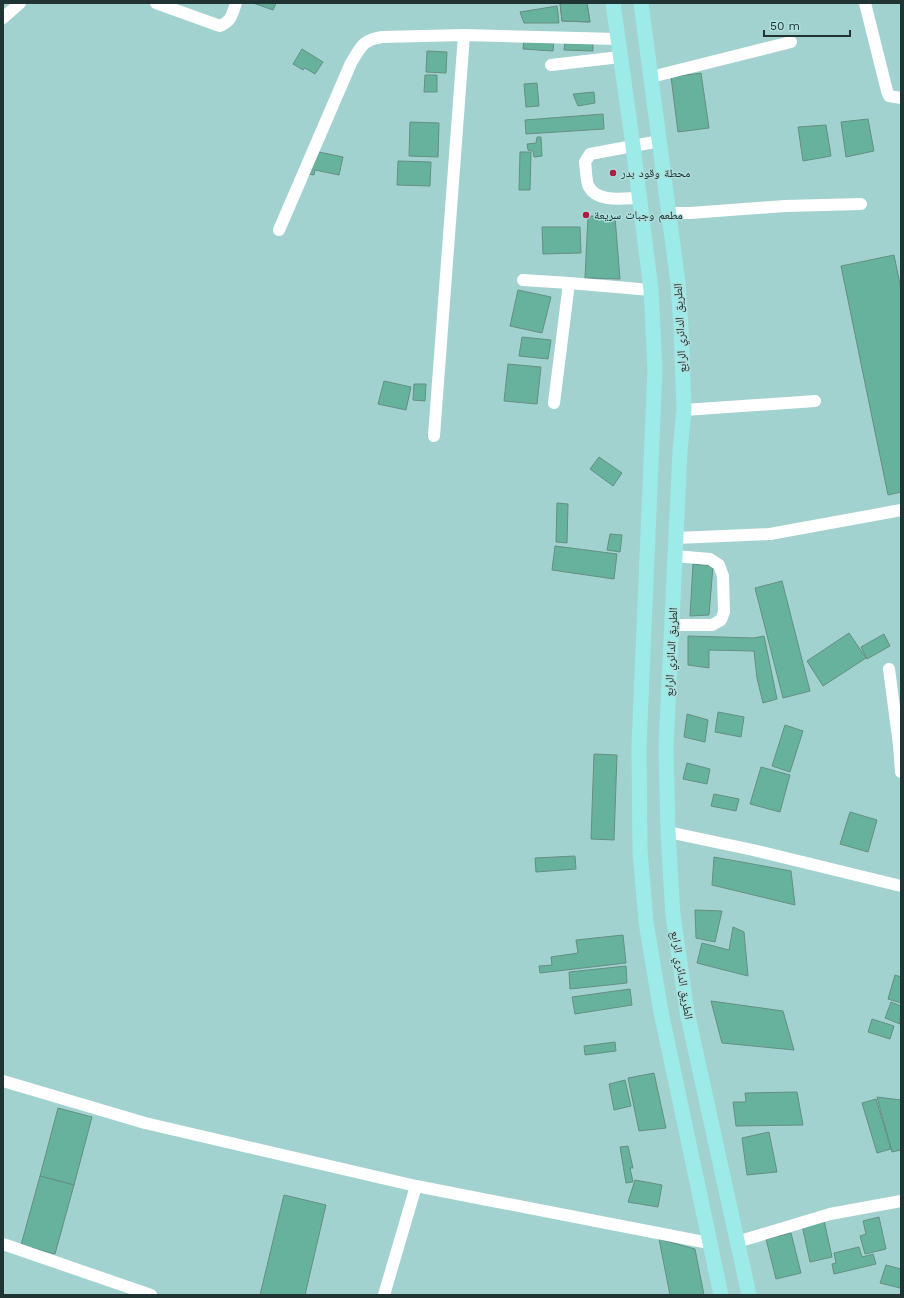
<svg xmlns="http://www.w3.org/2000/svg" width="904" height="1298" font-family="'Work Sans','Noto Naskh Arabic',sans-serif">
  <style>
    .building { fill: #66b29c; stroke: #658f82 }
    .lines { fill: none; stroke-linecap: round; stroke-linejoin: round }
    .minor { stroke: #fff; stroke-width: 12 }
    .major { stroke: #9debe9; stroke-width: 15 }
    .poi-dot { fill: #af1b42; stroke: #aedfdd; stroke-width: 1.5 }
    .labels { text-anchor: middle; stroke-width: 3; stroke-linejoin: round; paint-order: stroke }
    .poi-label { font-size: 12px; fill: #203433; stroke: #aedfdd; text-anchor: start }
    .street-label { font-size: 12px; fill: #203433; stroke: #aedfdd }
  </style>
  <rect width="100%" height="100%" fill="#a1d2d0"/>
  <g class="building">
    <path d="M253 3H276L273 10Z"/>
    <path d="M560 3H587L590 22 562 21Z"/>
    <path d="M560 3H587L590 22 562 21Z"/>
    <path d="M557 6 559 23H524L520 12Z"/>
    <path d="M524 38 554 40 553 51 523 49Z"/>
    <path d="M565 40 593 41V51L564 50Z"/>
    <path d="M302 49 323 62 315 74 305 68 303 70 293 64Z"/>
    <path d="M427 51 447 52 446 73 426 72Z"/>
    <path d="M701 73 709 128 678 132 671 77Z"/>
    <path d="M425 75H437V92H424Z"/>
    <path d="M537 83 539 106 526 107 524 84Z"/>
    <path d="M594 92 595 103 578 106 573 94Z"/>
    <path d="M603 114 604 129 526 134 525 120Z"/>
    <path d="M868 119 874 151 846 157 841 122Z"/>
    <path d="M410 122 439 123 438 157 409 156Z"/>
    <path d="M826 125 831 156 803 161 798 127Z"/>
    <path d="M537 137H541L542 156 534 157 533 151 528 150 527 144 536 143Z"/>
    <path d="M314 151 343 157 339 175 315 170 314 175 308 174Z"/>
    <path d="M520 152H531L530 190H519Z"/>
    <path d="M398 161 431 162 430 186 397 185Z"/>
    <path d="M588 216 615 217 620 279 585 278Z"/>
    <path d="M542 227H580L581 253 543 254Z"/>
    <path d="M894 255 901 289V492L888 495 841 266Z"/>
    <path d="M518 290 551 297 542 333 510 326Z"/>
    <path d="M522 337 551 340 548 359 519 356Z"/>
    <path d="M508 364 541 367 537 404 504 401Z"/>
    <path d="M384 381 411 387 406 410 378 404Z"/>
    <path d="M414 384H426L425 401 413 400Z"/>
    <path d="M599 457 622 473 613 486 590 469Z"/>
    <path d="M557 503 568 504 567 543 556 542Z"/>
    <path d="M610 534 622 535 620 552 607 550Z"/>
    <path d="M555 546 617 554 614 579 552 570Z"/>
    <path d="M693 564 713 566 709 615 690 616Z"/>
    <path d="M782 581 810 691 783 698 755 588Z"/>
    <path d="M849 633 866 658 823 686 807 661Z"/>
    <path d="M884 634 890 646 867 659 861 647Z"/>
    <path d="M688 636 753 638 764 636 777 699 763 703 757 678 754 651 709 650V668L688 665Z"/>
    <path d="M718 712 744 717 741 737 715 732Z"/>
    <path d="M687 714 708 720 705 742 684 737Z"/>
    <path d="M785 725 803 731 790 772 772 766Z"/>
    <path d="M594 754 617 755 614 840 591 839Z"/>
    <path d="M687 763 710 769 707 784 683 779Z"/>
    <path d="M761 767 790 775 780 812 750 804Z"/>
    <path d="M714 794 739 799 736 811 711 806Z"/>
    <path d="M850 812 877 820 868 852 840 844Z"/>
    <path d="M575 856 576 869 536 872 535 858Z"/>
    <path d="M714 857 791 871 795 905 712 885Z"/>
    <path d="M695 910 722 911 715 942 696 938Z"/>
    <path d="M733 927 744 932 748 976 697 963 702 943 729 950Z"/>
    <path d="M623 935 626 963 540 973 539 966 552 965 551 957 578 953 576 940Z"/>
    <path d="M626 966 627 983 570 989 569 972Z"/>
    <path d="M895 975 901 977V1003L888 999Z"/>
    <path d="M630 989 632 1005 575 1014 572 997Z"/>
    <path d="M711 1001 783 1011 794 1050 722 1043Z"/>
    <path d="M891 1002 901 1006 900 1024 885 1018Z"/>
    <path d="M872 1019 894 1026 890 1039 868 1032Z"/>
    <path d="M615 1042 616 1051 585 1055 584 1046Z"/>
    <path d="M654 1073 666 1128 639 1131 628 1078Z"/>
    <path d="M625 1080 631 1106 614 1110 609 1084Z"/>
    <path d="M797 1092 803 1125 736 1126 733 1102H746L745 1093Z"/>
    <path d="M877 1097 901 1100V1150L892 1152Z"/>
    <path d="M876 1099 891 1149 877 1153 862 1103Z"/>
    <path d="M58 1108 92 1117 74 1185 40 1176Z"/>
    <path d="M769 1132 777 1172 747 1175 742 1138Z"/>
    <path d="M628 1146 633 1168H630L633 1182 626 1183 620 1147Z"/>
    <path d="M40 1176 74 1185 55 1254 21 1245Z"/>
    <path d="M635 1180 662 1185 658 1207 628 1202Z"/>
    <path d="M284 1195 326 1205 305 1295H260Z"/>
    <path d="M879 1217 886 1249 865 1254 860 1236 866 1234 863 1221Z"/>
    <path d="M824 1220 832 1257 810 1262 802 1225Z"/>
    <path d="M791 1233 801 1273 776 1279 766 1239Z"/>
    <path d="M659 1239 695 1249 704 1295H670Z"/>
    <path d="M859 1247 862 1257 873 1254 876 1264 834 1274 832 1264 836 1263 834 1253Z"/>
    <path d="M886 1265 901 1269V1284L900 1288 880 1283Z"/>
  </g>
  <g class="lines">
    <g class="minor">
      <path d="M156 3 220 26C232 21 232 14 236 3"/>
      <path d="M865 3 887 91 889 96 901 98"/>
      <path d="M3 18 20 3"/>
      <path d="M551 65 620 57"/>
      <path d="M651 77 791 42"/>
      <path d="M639 198C624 198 598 203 589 187 586 183 586 168 585 162L590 154 660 141"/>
      <path d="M668 213H690L785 206 861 204"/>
      <path d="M279 230 351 63C361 47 362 40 382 37L464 35 618 39"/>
      <path d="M523 280 569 283 651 290"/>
      <path d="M554 403 569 283"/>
      <path d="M684 410 815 401"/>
      <path d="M434 436 464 35"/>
      <path d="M676 538 770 534 901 510"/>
      <path d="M672 625H712L721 620 724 612 723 576 719 565 710 559 675 556"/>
      <path d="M889 669 899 745 901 772"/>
      <path d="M668 832 753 850 901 886"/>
      <path d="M3 1081 145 1123 416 1186 709 1243"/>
      <path d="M737 1242 830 1214 901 1201"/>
      <path d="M3 1244 151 1295"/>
      <path d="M384 1295 416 1186"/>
    </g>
    <g class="major">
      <path d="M613 3 633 146 651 290 655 369 639 746 640 851 646 922 661 1012 721 1295"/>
      <path d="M641 3 678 283 681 327 684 410 680 451 666 747 668 832 673 915 687 1012 749 1295"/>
    </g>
  </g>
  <g class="poi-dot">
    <circle cx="613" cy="173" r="4"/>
    <circle cx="586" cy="215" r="4"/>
  </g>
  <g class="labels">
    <g class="poi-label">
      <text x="621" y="177">محطة وقود بدر</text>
      <text x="594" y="219">مطعم وجبات سريعة</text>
    </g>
    <g class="street-label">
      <text transform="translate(680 328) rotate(-93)" y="4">الطريق الدائري الرابع</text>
      <text transform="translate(671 652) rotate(-87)" y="4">الطريق الدائري الرابع</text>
      <text transform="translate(682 975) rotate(81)" y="4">الطريق الدائري الرابع</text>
    </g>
  </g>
  <rect width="904" height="1298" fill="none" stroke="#203433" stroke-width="8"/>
  <path d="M764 30v6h86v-6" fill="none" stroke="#203433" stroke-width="2"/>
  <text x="770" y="30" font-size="12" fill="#203433" stroke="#aedfdd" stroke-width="3" paint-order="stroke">50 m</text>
</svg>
